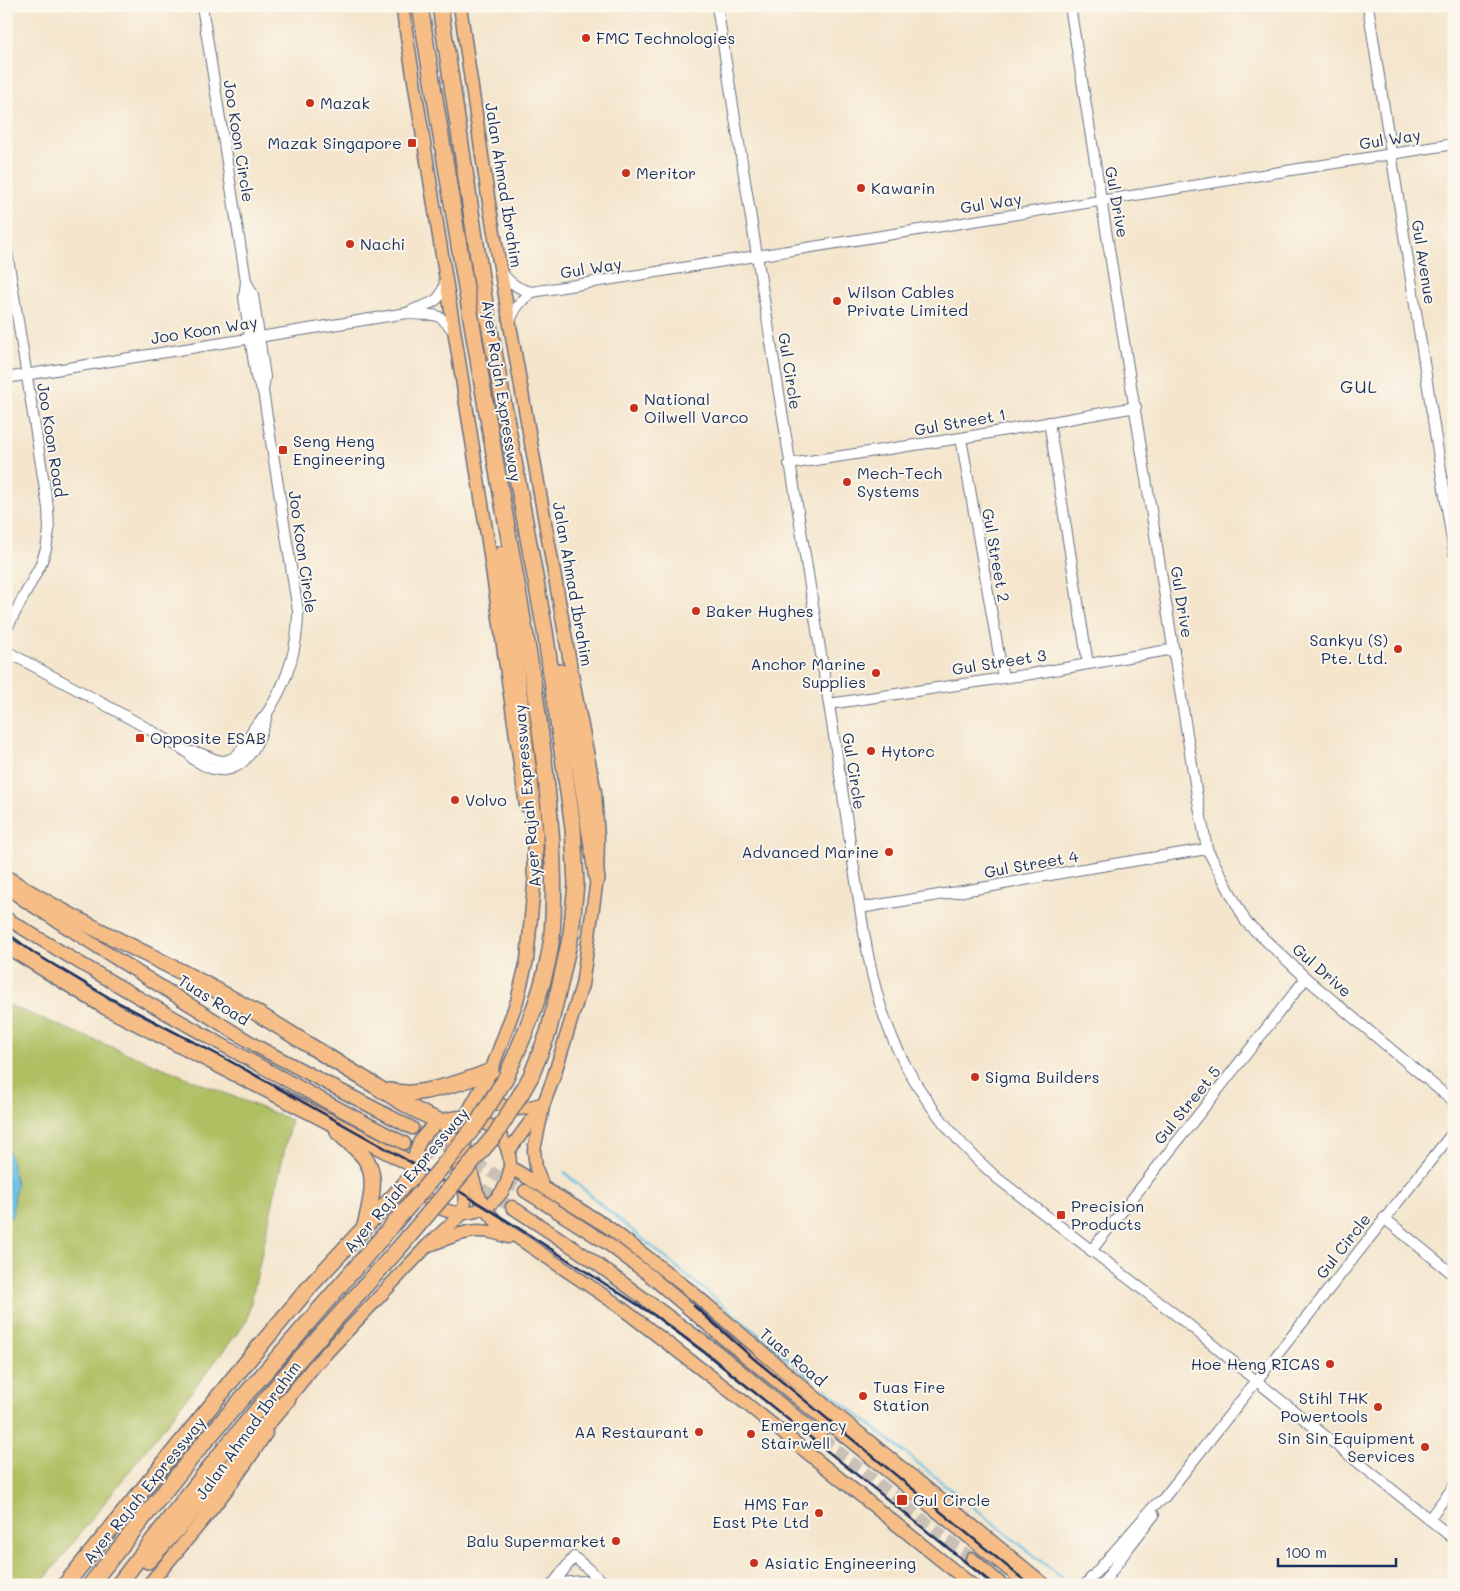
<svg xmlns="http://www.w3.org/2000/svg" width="1460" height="1591" font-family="Mali,sans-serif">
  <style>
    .green { fill: #afbf62; stroke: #657760 }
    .water { fill: #65c0e3; stroke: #4078a0 }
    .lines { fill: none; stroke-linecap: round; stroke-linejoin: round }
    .stream { stroke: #65c0e3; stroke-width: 2.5 }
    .major-tunnel { stroke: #c9c1b6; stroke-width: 12; stroke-dasharray: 12 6; stroke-linecap: butt }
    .minor-casing { stroke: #676f84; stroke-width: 12 }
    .major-casing { stroke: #676f84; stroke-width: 15 }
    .highway-casing { stroke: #676f84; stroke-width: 18 }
    .minor { stroke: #fff; stroke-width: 10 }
    .major { stroke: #f6be86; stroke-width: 12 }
    .highway { stroke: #f6be86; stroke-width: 15 }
    .rail { stroke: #1b2f5e; stroke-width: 2.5 }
    .highway-bridge-casing { stroke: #676f84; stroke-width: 18; stroke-linecap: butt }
    .highway-bridge { stroke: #f6be86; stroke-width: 15 }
    .poi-dot { fill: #c8321e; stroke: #fbf7ec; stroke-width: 2 }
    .labels { text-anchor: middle; stroke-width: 4; stroke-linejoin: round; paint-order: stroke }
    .poi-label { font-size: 16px; fill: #1b2f5e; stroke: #fbf7ec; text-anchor: start }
    .street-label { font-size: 16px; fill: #1b2f5e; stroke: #fbf7ec }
    .neighbourhood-label { font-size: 18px; letter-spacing: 1px; fill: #1b2f5e; stroke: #fbf7ec }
  </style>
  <rect width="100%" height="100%" fill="#fbf7ec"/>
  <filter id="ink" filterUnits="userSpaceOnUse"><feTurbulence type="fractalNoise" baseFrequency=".02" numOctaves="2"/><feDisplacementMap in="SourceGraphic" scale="10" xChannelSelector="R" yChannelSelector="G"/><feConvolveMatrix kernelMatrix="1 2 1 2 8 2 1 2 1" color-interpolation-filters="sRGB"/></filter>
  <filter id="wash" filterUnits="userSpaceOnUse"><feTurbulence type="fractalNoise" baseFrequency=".0096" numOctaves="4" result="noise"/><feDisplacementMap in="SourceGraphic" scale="20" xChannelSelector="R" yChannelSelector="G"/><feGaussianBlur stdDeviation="1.12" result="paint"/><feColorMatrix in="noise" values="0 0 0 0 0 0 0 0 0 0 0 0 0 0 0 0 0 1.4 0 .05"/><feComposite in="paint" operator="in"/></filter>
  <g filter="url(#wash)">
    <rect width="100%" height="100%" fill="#f4e5cc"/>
    <path class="green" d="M6 1004 291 1120 247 1321 40 1585H6Z"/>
    <path class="water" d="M6 1137 16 1184 12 1217 6 1218Z"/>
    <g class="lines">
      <g class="stream">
        <path d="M565 1173 604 1207 811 1378"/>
        <path d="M825 1389 1062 1578"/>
      </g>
    </g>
  </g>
  <g filter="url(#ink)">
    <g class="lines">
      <g class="major-tunnel">
        <path d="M412 1128 525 1191"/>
        <path d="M404 1143 512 1207"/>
        <path d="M822 1438 972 1559"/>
      </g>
      <g class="minor-casing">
        <g id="minor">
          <path d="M202 6 246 281 253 295 265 377 263 391"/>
          <path d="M717 6C753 233 789 460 826 686 836 747 845 808 854 869 862 919 868 971 885 1019 907 1081 948 1135 997 1178L1189 1325 1249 1375 1454 1539"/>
          <path d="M1070 6C1112 270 1157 533 1197 796L1207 849 1246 922 1306 978 1454 1102"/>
          <path d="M1368 6 1454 553"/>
          <path d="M6 246 48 508 49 531 46 549 41 564 6 630"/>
          <path d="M501 271C509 283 518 289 532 292L1454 144"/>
          <path d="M407 313C434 319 434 306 454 332"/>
          <path d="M510 323C513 309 521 301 532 292"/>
          <path d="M6 378 407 313C426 302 441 307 445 281"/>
          <path d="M1049 422 1088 664"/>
          <path d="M961 438 1003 678"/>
          <path d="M789 464 961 438 1136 407"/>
          <path d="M6 651C64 683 123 713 179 747 182 749 186 751 188 753 191 756 193 760 196 761 204 766 216 771 225 770 250 767 261 736 267 716"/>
          <path d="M829 704 1031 674 1174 649"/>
          <path d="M187 752C191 752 196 752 199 753 210 756 216 763 228 760 243 755 246 740 254 728 259 722 265 717 269 710 288 680 298 646 298 611L263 391 256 377 244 297 246 281"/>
          <path d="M860 908 993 886 1077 870 1207 849"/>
          <path d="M1384 1218 1454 1275"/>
          <path d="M1091 1251 1306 978"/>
          <path d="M1429 1519 1454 1486"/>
          <path d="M552 1585 574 1557 607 1585"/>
          <path d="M553 1585C570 1581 586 1580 603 1583"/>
          <path d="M1085 1585 1155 1505 1163 1499 1454 1131"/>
          <path d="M1102 1585 1126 1551 1154 1515"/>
        </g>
      </g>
      <g class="major-casing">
        <g id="major">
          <path d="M402 6 488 541 526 806"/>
          <path d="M460 6 489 203 510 325 576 696 595 792 598 839 597 879 582 985 553 1079 544 1103 508 1152"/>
          <path d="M534 866 535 874 527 960 517 1001 491 1071 465 1117V1149L477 1192 485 1208 499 1225 615 1303 748 1405 972 1585"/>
          <path d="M6 887 24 900 115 958 258 1047 412 1128"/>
          <path d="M6 918C136 999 269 1072 404 1143"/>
          <path d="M493 1087C494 1091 496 1098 498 1102 508 1115 532 1107 544 1103"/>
          <circle cx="462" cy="1165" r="48"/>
          <path d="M442 1122 451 1136 466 1198 462 1214"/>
          <path d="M510 1167 608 1227 638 1250 692 1292 810 1393 1045 1585"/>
          <path d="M543 1187 536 1168 534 1150 543 1107"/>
          <path d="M525 1191 608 1244 648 1274 721 1336 1028 1585"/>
          <path d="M512 1207 586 1256 717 1352 822 1438"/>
          <path d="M432 1244C462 1233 476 1225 508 1237"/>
          <path d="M283 1405 314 1366 427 1246 462 1214"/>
          <path d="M972 1559 1002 1585"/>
          <path d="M148 1585C190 1537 232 1487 266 1433"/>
        </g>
      </g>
      <g class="highway-casing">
        <g id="highway">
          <path d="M420 6C448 180 476 354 507 527 522 613 538 700 547 787 552 837 556 886 552 935 547 984 524 1037 504 1081"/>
          <path d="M440 6 484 297 545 631 573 828 576 884 571 934 561 980 548 1033 531 1076 522 1092"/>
          <path d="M502 554 531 791 535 832V874"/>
          <path d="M560 672 580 769 597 879"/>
          <path d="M6 878C84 928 170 962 250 1009 289 1032 327 1057 366 1080 390 1095 415 1112 442 1122"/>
          <path d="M6 945 106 1007 414 1165"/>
          <path d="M389 1091C396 1092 405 1094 412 1093 439 1090 466 1081 491 1071"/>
          <path d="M338 1132C346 1140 357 1148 364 1157 379 1175 370 1205 365 1226"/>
          <path d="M148 1561 182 1524 288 1399"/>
          <path d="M65 1585 254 1353 312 1284 415 1173"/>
          <path d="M90 1585 200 1447 384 1235"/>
          <path d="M118 1585 217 1458 296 1363 399 1248"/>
        </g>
      </g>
      <use href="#minor" class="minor"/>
      <use href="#major" class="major"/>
      <use href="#highway" class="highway"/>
      <g class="rail">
        <path d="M6 932 34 953 110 998 228 1060 428 1172 506 1220 655 1316 709 1356 994 1585"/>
        <path d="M694 1306 753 1358 1030 1585"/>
      </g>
      <g class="highway-bridge-casing">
        <g id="highway-bridge">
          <path d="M384 1235 442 1167 478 1122 504 1081"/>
          <path d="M399 1248 495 1135 522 1092"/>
        </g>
      </g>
      <use href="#highway-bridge" class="highway-bridge"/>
    </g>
  </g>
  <g class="poi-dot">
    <circle cx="586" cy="38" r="5"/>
    <circle cx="310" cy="103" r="5"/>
    <rect x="407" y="138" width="10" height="10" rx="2.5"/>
    <circle cx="626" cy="173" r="5"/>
    <circle cx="861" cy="188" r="5"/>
    <circle cx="350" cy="244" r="5"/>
    <circle cx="837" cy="301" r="5"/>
    <circle cx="634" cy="408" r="5"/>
    <rect x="278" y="445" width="10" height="10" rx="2.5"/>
    <circle cx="847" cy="482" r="5"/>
    <circle cx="696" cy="611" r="5"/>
    <circle cx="1398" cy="649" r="5"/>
    <circle cx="876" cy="673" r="5"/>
    <rect x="135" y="733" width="10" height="10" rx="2.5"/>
    <circle cx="871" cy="751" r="5"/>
    <circle cx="455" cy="800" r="5"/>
    <circle cx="889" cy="852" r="5"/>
    <circle cx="975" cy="1077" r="5"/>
    <rect x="1056" y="1210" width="10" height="10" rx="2.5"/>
    <circle cx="1330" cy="1364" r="5"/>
    <circle cx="863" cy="1396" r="5"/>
    <circle cx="1378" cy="1407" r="5"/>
    <circle cx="699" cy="1432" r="5"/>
    <circle cx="751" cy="1434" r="5"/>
    <circle cx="1425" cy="1447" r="5"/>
    <rect x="896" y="1494" width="12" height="12" rx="2.5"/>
    <circle cx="819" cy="1513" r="5"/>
    <circle cx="616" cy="1541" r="5"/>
    <circle cx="754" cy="1563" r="5"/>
  </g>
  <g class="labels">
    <g class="poi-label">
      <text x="596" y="44">FMC Technologies</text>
      <text x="320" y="109">Mazak</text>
      <text x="402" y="149" text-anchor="end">Mazak Singapore</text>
      <text x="636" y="179">Meritor</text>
      <text x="871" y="194">Kawarin</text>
      <text x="360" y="250">Nachi</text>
      <text x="847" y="298">Wilson Cables<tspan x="847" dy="18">Private Limited</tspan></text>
      <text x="644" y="405">National<tspan x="644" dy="18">Oilwell Varco</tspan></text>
      <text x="293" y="447">Seng Heng<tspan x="293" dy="18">Engineering</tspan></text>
      <text x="857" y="479">Mech-Tech<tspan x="857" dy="18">Systems</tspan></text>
      <text x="706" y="617">Baker Hughes</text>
      <text x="1388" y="646" text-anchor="end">Sankyu (S)<tspan x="1388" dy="18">Pte. Ltd.</tspan></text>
      <text x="866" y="670" text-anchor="end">Anchor Marine<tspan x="866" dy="18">Supplies</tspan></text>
      <text x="150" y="744">Opposite ESAB</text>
      <text x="881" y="757">Hytorc</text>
      <text x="465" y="806">Volvo</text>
      <text x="879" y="858" text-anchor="end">Advanced Marine</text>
      <text x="985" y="1083">Sigma Builders</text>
      <text x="1071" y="1212">Precision<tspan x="1071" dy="18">Products</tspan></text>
      <text x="1320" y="1370" text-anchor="end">Hoe Heng RICAS</text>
      <text x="873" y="1393">Tuas Fire<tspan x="873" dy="18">Station</tspan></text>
      <text x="1368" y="1404" text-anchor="end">Stihl THK<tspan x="1368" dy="18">Powertools</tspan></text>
      <text x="761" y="1431">Emergency<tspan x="761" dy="18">Stairwell</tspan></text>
      <text x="689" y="1438" text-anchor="end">AA Restaurant</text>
      <text x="1415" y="1444" text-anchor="end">Sin Sin Equipment<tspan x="1415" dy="18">Services</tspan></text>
      <text x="913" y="1506">Gul Circle</text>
      <text x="809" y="1510" text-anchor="end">HMS Far<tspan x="809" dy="18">East Pte Ltd</tspan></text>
      <text x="606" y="1547" text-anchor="end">Balu Supermarket</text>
      <text x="764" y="1569">Asiatic Engineering</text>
    </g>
    <g class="street-label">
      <text transform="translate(1390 139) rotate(-9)" y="6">Gul Way</text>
      <text transform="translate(239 141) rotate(81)" y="6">Joo Koon Circle</text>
      <text transform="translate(504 185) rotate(81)" y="6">Jalan Ahmad Ibrahim</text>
      <text transform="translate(1117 202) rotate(80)" y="6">Gul Drive</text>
      <text transform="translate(991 203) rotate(-9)" y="6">Gul Way</text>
      <text transform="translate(1424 262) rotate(81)" y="6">Gul Avenue</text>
      <text transform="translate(591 268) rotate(-9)" y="6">Gul Way</text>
      <text transform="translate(204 330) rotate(-9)" y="6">Joo Koon Way</text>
      <text transform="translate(790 371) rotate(81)" y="6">Gul Circle</text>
      <text transform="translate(502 391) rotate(81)" y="6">Ayer Rajah Expressway</text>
      <text transform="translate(960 422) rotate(-10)" y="6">Gul Street 1</text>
      <text transform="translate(52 440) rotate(81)" y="6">Joo Koon Road</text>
      <text transform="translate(303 552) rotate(82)" y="6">Joo Koon Circle</text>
      <text transform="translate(996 555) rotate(80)" y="6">Gul Street 2</text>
      <text transform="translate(573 584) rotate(80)" y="6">Jalan Ahmad Ibrahim</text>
      <text transform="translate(1182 602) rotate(81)" y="6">Gul Drive</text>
      <text transform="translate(999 662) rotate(-9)" y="6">Gul Street 3</text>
      <text transform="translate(854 771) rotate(81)" y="6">Gul Circle</text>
      <text transform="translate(527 796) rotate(-95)" y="6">Ayer Rajah Expressway</text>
      <text transform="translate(1031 864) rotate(-10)" y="6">Gul Street 4</text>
      <text transform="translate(1322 970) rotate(41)" y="6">Gul Drive</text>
      <text transform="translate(214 1000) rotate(32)" y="6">Tuas Road</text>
      <text transform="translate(1187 1105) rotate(-51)" y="6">Gul Street 5</text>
      <text transform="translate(406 1180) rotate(-50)" y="6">Ayer Rajah Expressway</text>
      <text transform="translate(1343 1246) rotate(-52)" y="6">Gul Circle</text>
      <text transform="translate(793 1357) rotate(40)" y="6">Tuas Road</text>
      <text transform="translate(248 1430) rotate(-54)" y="6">Jalan Ahmad Ibrahim</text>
      <text transform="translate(144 1490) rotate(-51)" y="6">Ayer Rajah Expressway</text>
    </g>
    <g class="neighbourhood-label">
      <text x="1359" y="393">GUL</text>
    </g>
  </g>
  <rect width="1460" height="1591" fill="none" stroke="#fbf7ec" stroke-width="25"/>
  <path d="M1278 1558v8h118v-8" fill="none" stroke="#1b2f5e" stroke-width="2.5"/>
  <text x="1285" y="1558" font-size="15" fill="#1b2f5e" stroke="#fbf7ec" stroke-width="4" paint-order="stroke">100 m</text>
</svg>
